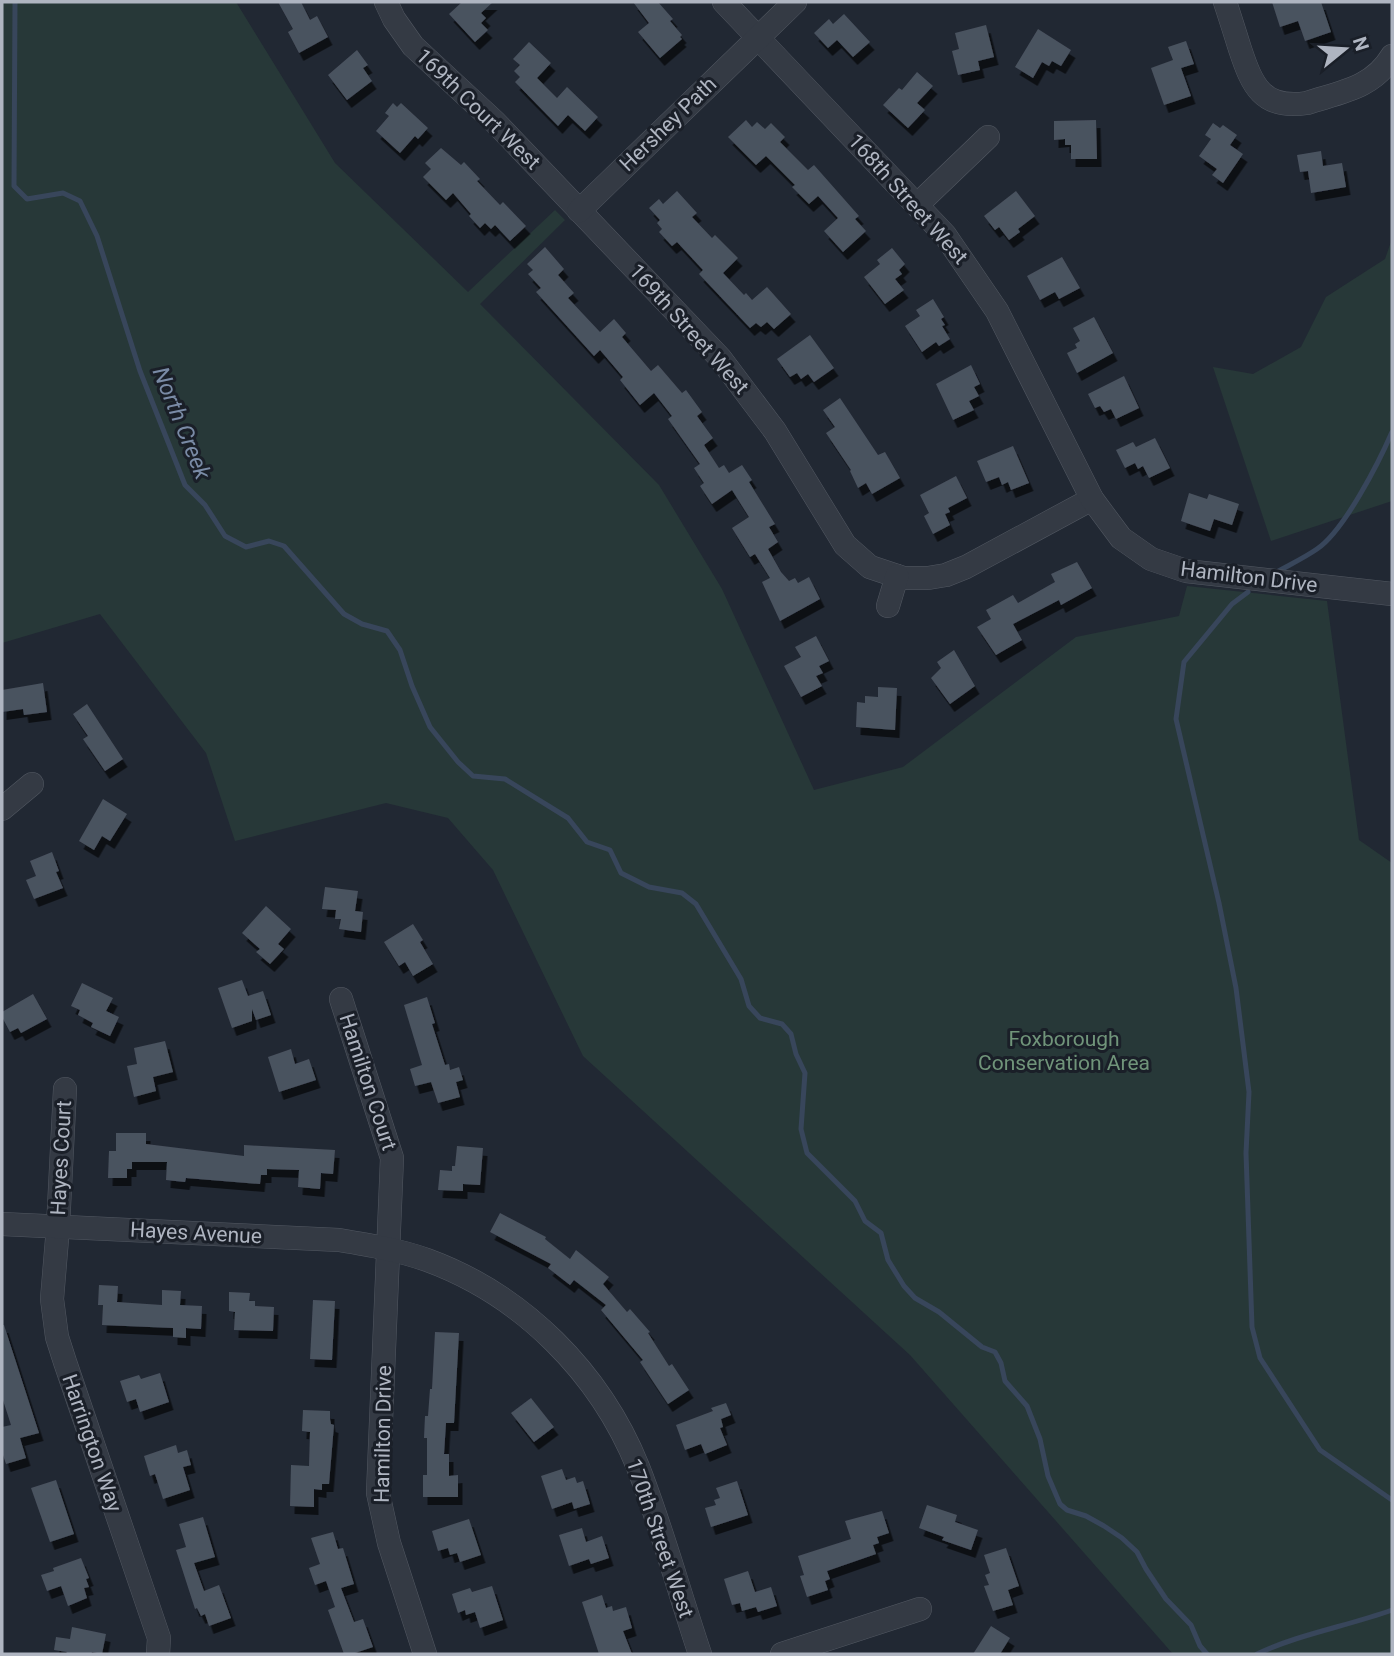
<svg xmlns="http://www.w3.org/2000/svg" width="1394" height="1656" font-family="Roboto,sans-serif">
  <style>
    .green { fill: #273838 }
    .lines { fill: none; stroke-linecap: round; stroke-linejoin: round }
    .stream { stroke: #38465b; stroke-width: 5 }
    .building { fill: #4a525f; filter: url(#shadow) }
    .minor-casing { stroke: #525862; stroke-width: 24 }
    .minor { stroke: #343a44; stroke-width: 23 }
    .labels { text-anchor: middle; stroke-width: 6; stroke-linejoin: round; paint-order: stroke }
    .street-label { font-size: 21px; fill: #afb5c1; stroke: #1a1f28 }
    .park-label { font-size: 21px; fill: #70947a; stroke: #1a1f28 }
    .water-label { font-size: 23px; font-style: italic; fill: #7a8ba6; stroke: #1a1f28 }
  </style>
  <defs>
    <filter id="shadow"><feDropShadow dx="4.5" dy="8" stdDeviation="0" flood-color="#0009"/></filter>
  </defs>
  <rect width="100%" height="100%" fill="#212833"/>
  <g class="green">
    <path d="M2 2H236L335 163 468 292 555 210 565 220 480 304 659 485 722 589 814 790 903 767 1076 637 1179 616 1187 586 1327 601 1359 840 1392 863V1654H1173L910 1355 583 1056 493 870 448 818 386 803 235 841 206 753 100 614 2 643Z"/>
    <path d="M1392 239V501L1271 541 1213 367 1253 374 1301 347 1326 297 1385 259Z"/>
  </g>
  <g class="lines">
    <g class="stream">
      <path d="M15 2 14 186 27 199 63 193 80 201 97 236 140 371 185 485 205 505 225 536 246 547 269 541 284 546 344 614 362 624 387 631 400 650 412 686 430 727 458 762 473 776 505 779 568 818 587 842 610 850 621 873 649 887 682 893 696 904 741 979 749 1006 760 1018 782 1024 791 1034 796 1054 805 1073 801 1129 807 1153 855 1201 865 1221 881 1233 888 1260 904 1286 915 1298 939 1312 982 1347 995 1352 1001 1363 1005 1381 1027 1406 1040 1439 1048 1476 1060 1504 1067 1510 1086 1516 1104 1526 1122 1538 1137 1552 1146 1569 1166 1599 1191 1625 1200 1646 1207 1654"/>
      <path d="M1275 573C1289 565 1304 558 1317 549 1344 531 1379 462 1392 432"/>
      <path d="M1248 592 1232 604 1184 662 1176 719 1219 903 1236 988 1249 1092 1246 1153 1252 1327 1260 1358 1320 1450 1392 1500"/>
      <path d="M1257 1654C1299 1634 1348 1626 1392 1610"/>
    </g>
  </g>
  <g class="building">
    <path d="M278 2H301L310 20 317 16 328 37 299 53 288 32 293 29Z"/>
    <path d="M462 2H493L481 13 486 18 481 23 488 30 475 42 449 14Z"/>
    <path d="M633 2H658L673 19 670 21 682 35 680 37 682 39 660 58 638 32 649 23Z"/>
    <path d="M1272 2H1321L1331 32 1305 41 1298 21 1280 27Z"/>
    <path d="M844 14 870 42 853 57 837 40 828 48 814 33 829 19 833 24Z"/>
    <path d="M986 25 994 57 978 61 980 70 958 75 952 51 959 49 955 33Z"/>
    <path d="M1038 29 1071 50 1061 66 1052 61 1049 66 1042 62 1033 78 1015 67Z"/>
    <path d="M1186 41 1194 64 1181 68 1191 96 1164 105 1151 68 1173 60 1168 47Z"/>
    <path d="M529 42 551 63 537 78 557 98 567 87 598 117 585 131 568 115 558 126 515 82 520 77 514 71 520 65 513 59Z"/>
    <path d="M357 50 368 65 363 68 372 81 347 100 328 75Z"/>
    <path d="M917 72 933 86 917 103 925 110 908 128 883 105 899 88 902 90Z"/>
    <path d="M393 103 397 107 401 103 428 128 418 139 415 136 400 153 376 131 389 116 385 113Z"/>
    <path d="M746 120 752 127 757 122 765 129 771 123 785 137 780 142 808 170 814 165 859 216 855 219 866 231 843 252 824 231 838 218 818 196 809 204 792 187 795 185 766 156 756 165 728 137Z"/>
    <path d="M1096 120 1097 159H1071V145H1065V139L1054 140V121Z"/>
    <path d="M1213 123 1220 128 1223 125 1237 135 1230 145 1243 154 1223 183 1212 175 1217 169 1199 156 1211 139 1205 135Z"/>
    <path d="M441 148 461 165 464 162 480 179 477 181 500 205 503 202 526 226 510 241 495 225 491 229 485 223 480 228 469 216 471 214 453 193 446 200 423 177 431 169 425 163Z"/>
    <path d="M1321 151 1323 166 1342 163 1346 187 1311 193 1308 171 1300 172 1297 155Z"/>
    <path d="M677 191 697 213 692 217 712 238 715 235 738 258 723 273 744 295 746 293 752 300 767 287 791 314 774 329 767 322 761 327 756 323 750 328 699 274 703 270 677 242 672 246 659 232 662 229 657 223 660 220 649 208 659 199 663 204Z"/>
    <path d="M1016 191 1035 216 1018 229 1020 232 1009 240 999 227 995 230 984 216Z"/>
    <path d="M545 247 564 269 558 275 574 293 568 298 600 332 614 319 626 333 622 337 651 371 658 365 682 393 686 390 702 412 697 416 713 438 704 445 719 468 724 465 729 473 742 465 752 480 749 482 775 524 769 527 778 542 768 549 781 572 789 581 795 578 798 583 809 577 820 599 780 621 762 582 770 578 755 554 750 557 732 528 749 517 732 490 712 504 700 486 704 483 694 468 700 464 668 419 672 416 654 393 640 405 620 380 623 377 600 350 594 356 536 292 541 288 528 274 533 270 527 264Z"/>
    <path d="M892 248 905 264 899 270 902 274 895 279 904 290 885 304 864 277 880 264 877 260Z"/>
    <path d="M1062 257 1080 288 1059 299 1055 292 1040 300 1027 276Z"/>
    <path d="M933 299 944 317 941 319 945 325 942 326 950 339 939 346 936 342 922 352 905 326 920 316 916 310Z"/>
    <path d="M1094 317 1113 353 1077 373 1067 353 1077 348 1075 344 1080 341 1073 328Z"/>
    <path d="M810 335 834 368 814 382 808 374 801 379 797 373 790 377 777 359Z"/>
    <path d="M971 365 980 384 974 387 979 396 969 401 974 410 953 420 936 384Z"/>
    <path d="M1124 376 1139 408 1116 419 1111 409 1104 412 1100 406 1095 408 1088 394Z"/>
    <path d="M840 398 878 455 885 452 900 478 872 494 866 483 858 488 850 471 851 470 826 433 835 427 823 410Z"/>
    <path d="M1155 438 1170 468 1149 478 1143 466 1138 469 1135 463 1125 468 1116 450 1133 442 1136 447Z"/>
    <path d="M1013 446 1029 483 1011 490 1008 482 1002 485 999 477 986 482 977 461Z"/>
    <path d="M956 476 967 498 948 508 950 512 945 514 950 525 933 534 924 516 929 513 920 495Z"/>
    <path d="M1189 493 1207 499 1209 494 1239 504 1232 525 1214 519 1210 531 1181 521Z"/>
    <path d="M1077 562 1092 588 1061 605 1059 600 1013 624 1022 640 996 655 977 627 991 619 986 610 1013 595 1018 603 1055 582 1051 574Z"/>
    <path d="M816 636 829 661 819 666 823 673 816 676 822 686 801 697 784 666 801 657 795 647Z"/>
    <path d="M954 650 975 686 950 704 931 678 941 668 937 662Z"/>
    <path d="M43 683 47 712 24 715 23 709 2 712V690Z"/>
    <path d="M878 687 897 688 895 730 856 727 857 702 865 703V696L878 697Z"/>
    <path d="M87 704 123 759 105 771 83 739 88 736 73 714Z"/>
    <path d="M103 799 127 814 110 841 102 836 94 850 79 841Z"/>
    <path d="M52 852 59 871 56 872 63 888 34 899 26 880 36 876 30 861Z"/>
    <path d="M325 887 358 891 355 911 363 912 361 932 339 929 341 919H335L336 910 322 909Z"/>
    <path d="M266 906 291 929 278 944 284 949 270 964 256 952 260 949 242 933Z"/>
    <path d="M413 924 423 940 420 942 433 964 413 976 405 962 399 966 384 942Z"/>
    <path d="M242 980 248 996 263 991 271 1015 256 1020 252 1009V1021L232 1028 218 988Z"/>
    <path d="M82 983 113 998 106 1011 119 1017 110 1036 91 1027 93 1023 78 1015 80 1010 71 1006Z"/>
    <path d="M33 994 47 1019 21 1033 18 1028 10 1032 2 1017V1012Z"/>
    <path d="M427 997 435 1023 432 1024 445 1065 449 1064 450 1070 459 1067 463 1080 456 1082 460 1097 438 1103 431 1082 415 1086 410 1069 422 1065 404 1005Z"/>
    <path d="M165 1041 173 1072 153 1077 156 1091 134 1097 127 1066 137 1064 134 1048Z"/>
    <path d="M291 1049 295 1064 309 1059 316 1080 279 1092 268 1057Z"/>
    <path d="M116 1133H146V1144L244 1156V1145L335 1150 333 1174 321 1173 320 1189 298 1187 299 1170 267 1169V1175H261L260 1184 186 1178 185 1182 166 1180 167 1162H132V1169H127V1178H108L109 1151H116Z"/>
    <path d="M457 1146 483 1148 480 1185 463 1184V1191L438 1190 440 1170 452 1171V1166H455Z"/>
    <path d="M500 1213 546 1237 545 1239 570 1259 576 1250 609 1277 603 1284 627 1312 630 1309 650 1332 648 1333 669 1366 672 1364 689 1390 668 1404 640 1362 643 1360 601 1310 606 1305 574 1280 570 1285 548 1268 551 1264 490 1232Z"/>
    <path d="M99 1285 118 1286 117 1302 162 1305V1290L181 1291 180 1305 202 1306 201 1329 186 1328V1338L173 1337V1328L102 1325 103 1305H98Z"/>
    <path d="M229 1292 250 1293 249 1301H255V1306L274 1307 273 1331 234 1330 235 1312 229 1311Z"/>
    <path d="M313 1300 335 1301 332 1360 310 1359Z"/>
    <path d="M2 1325H4L39 1433 20 1438 26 1458 6 1464 2 1452V1427L11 1425 2 1397Z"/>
    <path d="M435 1332 459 1333 454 1423H446L444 1454H449V1476L458 1475V1497H423V1475H427V1438H424L425 1416H428L430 1389H432Z"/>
    <path d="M160 1373 169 1402 140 1412 136 1399 127 1402 120 1381 139 1375 141 1379Z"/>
    <path d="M531 1398 554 1427 534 1442 511 1413Z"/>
    <path d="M726 1403 731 1415 721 1419 723 1427 720 1428 727 1445 705 1454 701 1444 685 1450 676 1425 713 1411 711 1408Z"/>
    <path d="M303 1410 330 1411V1419L331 1424 334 1425 329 1484H322V1490L314 1489V1507L290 1506 291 1465 309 1466 310 1432 302 1431Z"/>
    <path d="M176 1445 178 1453 187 1450 191 1465 183 1467 190 1490 163 1499 155 1474 150 1476 144 1456Z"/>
    <path d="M562 1469 566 1480 575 1477 577 1483 583 1481 590 1504 574 1509 572 1502 552 1509 541 1476Z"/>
    <path d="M56 1480 74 1534 50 1542 31 1488Z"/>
    <path d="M737 1481 748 1515 711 1527 705 1508 716 1505 714 1500 720 1498 716 1488Z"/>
    <path d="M927 1505 957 1515 955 1522 978 1530 971 1550 942 1540 944 1537 919 1528Z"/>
    <path d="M882 1511 889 1533 877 1537 879 1543 873 1545 876 1554 827 1571 830 1579 825 1581 828 1590 807 1597 800 1576 804 1575 798 1556 851 1539 845 1521Z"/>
    <path d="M203 1517 215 1557 194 1563 204 1591 219 1585 231 1618 209 1626 205 1614 201 1616 197 1608 195 1609 176 1550 186 1547 179 1524Z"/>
    <path d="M469 1519 481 1555 460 1562 457 1553 450 1555 448 1548 438 1551 432 1531Z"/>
    <path d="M582 1528 586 1542 602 1536 609 1558 591 1564 589 1559 569 1566 559 1535Z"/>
    <path d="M333 1532 338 1549 343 1548 354 1584 341 1588 354 1622 363 1619 373 1647 352 1654H344L328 1610 335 1607 326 1581 315 1585 309 1568 320 1564 311 1538Z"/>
    <path d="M1006 1548 1019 1586 1008 1590 1013 1605 993 1611 984 1586 989 1585 985 1575 990 1573 984 1555Z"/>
    <path d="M81 1558 89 1578 86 1579 89 1587 84 1588 87 1598 68 1606 61 1586 47 1591 41 1575 54 1571 53 1568Z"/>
    <path d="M748 1571 755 1592 771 1587 777 1606 758 1612 756 1607 742 1611 740 1603 732 1605 724 1579Z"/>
    <path d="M492 1586 503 1620 480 1628 475 1612 466 1615 465 1610 458 1613 452 1594 470 1588 472 1592Z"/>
    <path d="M602 1595 606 1608 612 1606 613 1611 626 1607 632 1628 623 1631 632 1654H599L582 1602Z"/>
    <path d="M991 1626 1010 1638 1000 1654H973Z"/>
    <path d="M72 1627 106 1634 102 1654 92 1652 91 1654H66L67 1652 54 1650 56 1637 70 1639Z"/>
  </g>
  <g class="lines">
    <g class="minor-casing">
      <g id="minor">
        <path d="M386 2 394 19 413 46 495 122 720 358 775 431 845 545 870 567 903 578H928L946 575 966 567 1092 499"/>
        <path d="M724 2 945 235 997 311 1092 499 1121 538 1151 559 1186 571 1392 594"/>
        <path d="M1225 2C1230 17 1235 33 1240 49 1252 85 1262 110 1307 103 1341 92 1373 88 1392 56"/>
        <path d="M917 205 988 137"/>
        <path d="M579 211 795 2"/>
        <path d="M888 606 897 576"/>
        <path d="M2 809 32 784"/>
        <path d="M341 999 392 1158 378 1493 389 1543 425 1654"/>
        <path d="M65 1089 58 1227 52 1299 57 1337 65 1362 159 1638 158 1654"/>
        <path d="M2 1224 339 1240C369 1245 399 1250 427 1260 523 1295 600 1373 638 1467 662 1528 679 1592 700 1654"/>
        <path d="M782 1654 920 1609"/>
      </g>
    </g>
    <use href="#minor" class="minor"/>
  </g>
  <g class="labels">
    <g class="street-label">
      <text transform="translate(478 109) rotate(44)" y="7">169th Court West</text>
      <text transform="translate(668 124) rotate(-44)" y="7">Hershey Path</text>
      <text transform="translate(908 199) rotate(48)" y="7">168th Street West</text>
      <text transform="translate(689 329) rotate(48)" y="7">169th Street West</text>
      <text transform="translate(1249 577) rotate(7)" y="7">Hamilton Drive</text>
      <text transform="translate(368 1082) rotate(72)" y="7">Hamilton Court</text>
      <text transform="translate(61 1158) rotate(-87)" y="7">Hayes Court</text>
      <text transform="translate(196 1233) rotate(3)" y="7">Hayes Avenue</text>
      <text transform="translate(383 1434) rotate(-89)" y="7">Hamilton Drive</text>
      <text transform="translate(92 1443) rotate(71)" y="7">Harrington Way</text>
      <text transform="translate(660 1538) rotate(71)" y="7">170th Street West</text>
    </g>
    <g class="park-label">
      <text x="1064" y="1046">Foxborough<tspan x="1064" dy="24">Conservation Area</tspan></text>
    </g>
    <g class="water-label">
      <text transform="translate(182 423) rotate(68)" y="8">North Creek</text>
    </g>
  </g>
  <rect width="1394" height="1656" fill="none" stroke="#afb5c1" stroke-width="7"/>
  <g transform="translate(1345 49) rotate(72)" stroke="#1a1f28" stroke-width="5" paint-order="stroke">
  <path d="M0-5L12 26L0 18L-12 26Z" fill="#afb5c1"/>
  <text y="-10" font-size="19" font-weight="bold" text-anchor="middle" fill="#afb5c1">N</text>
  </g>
</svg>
